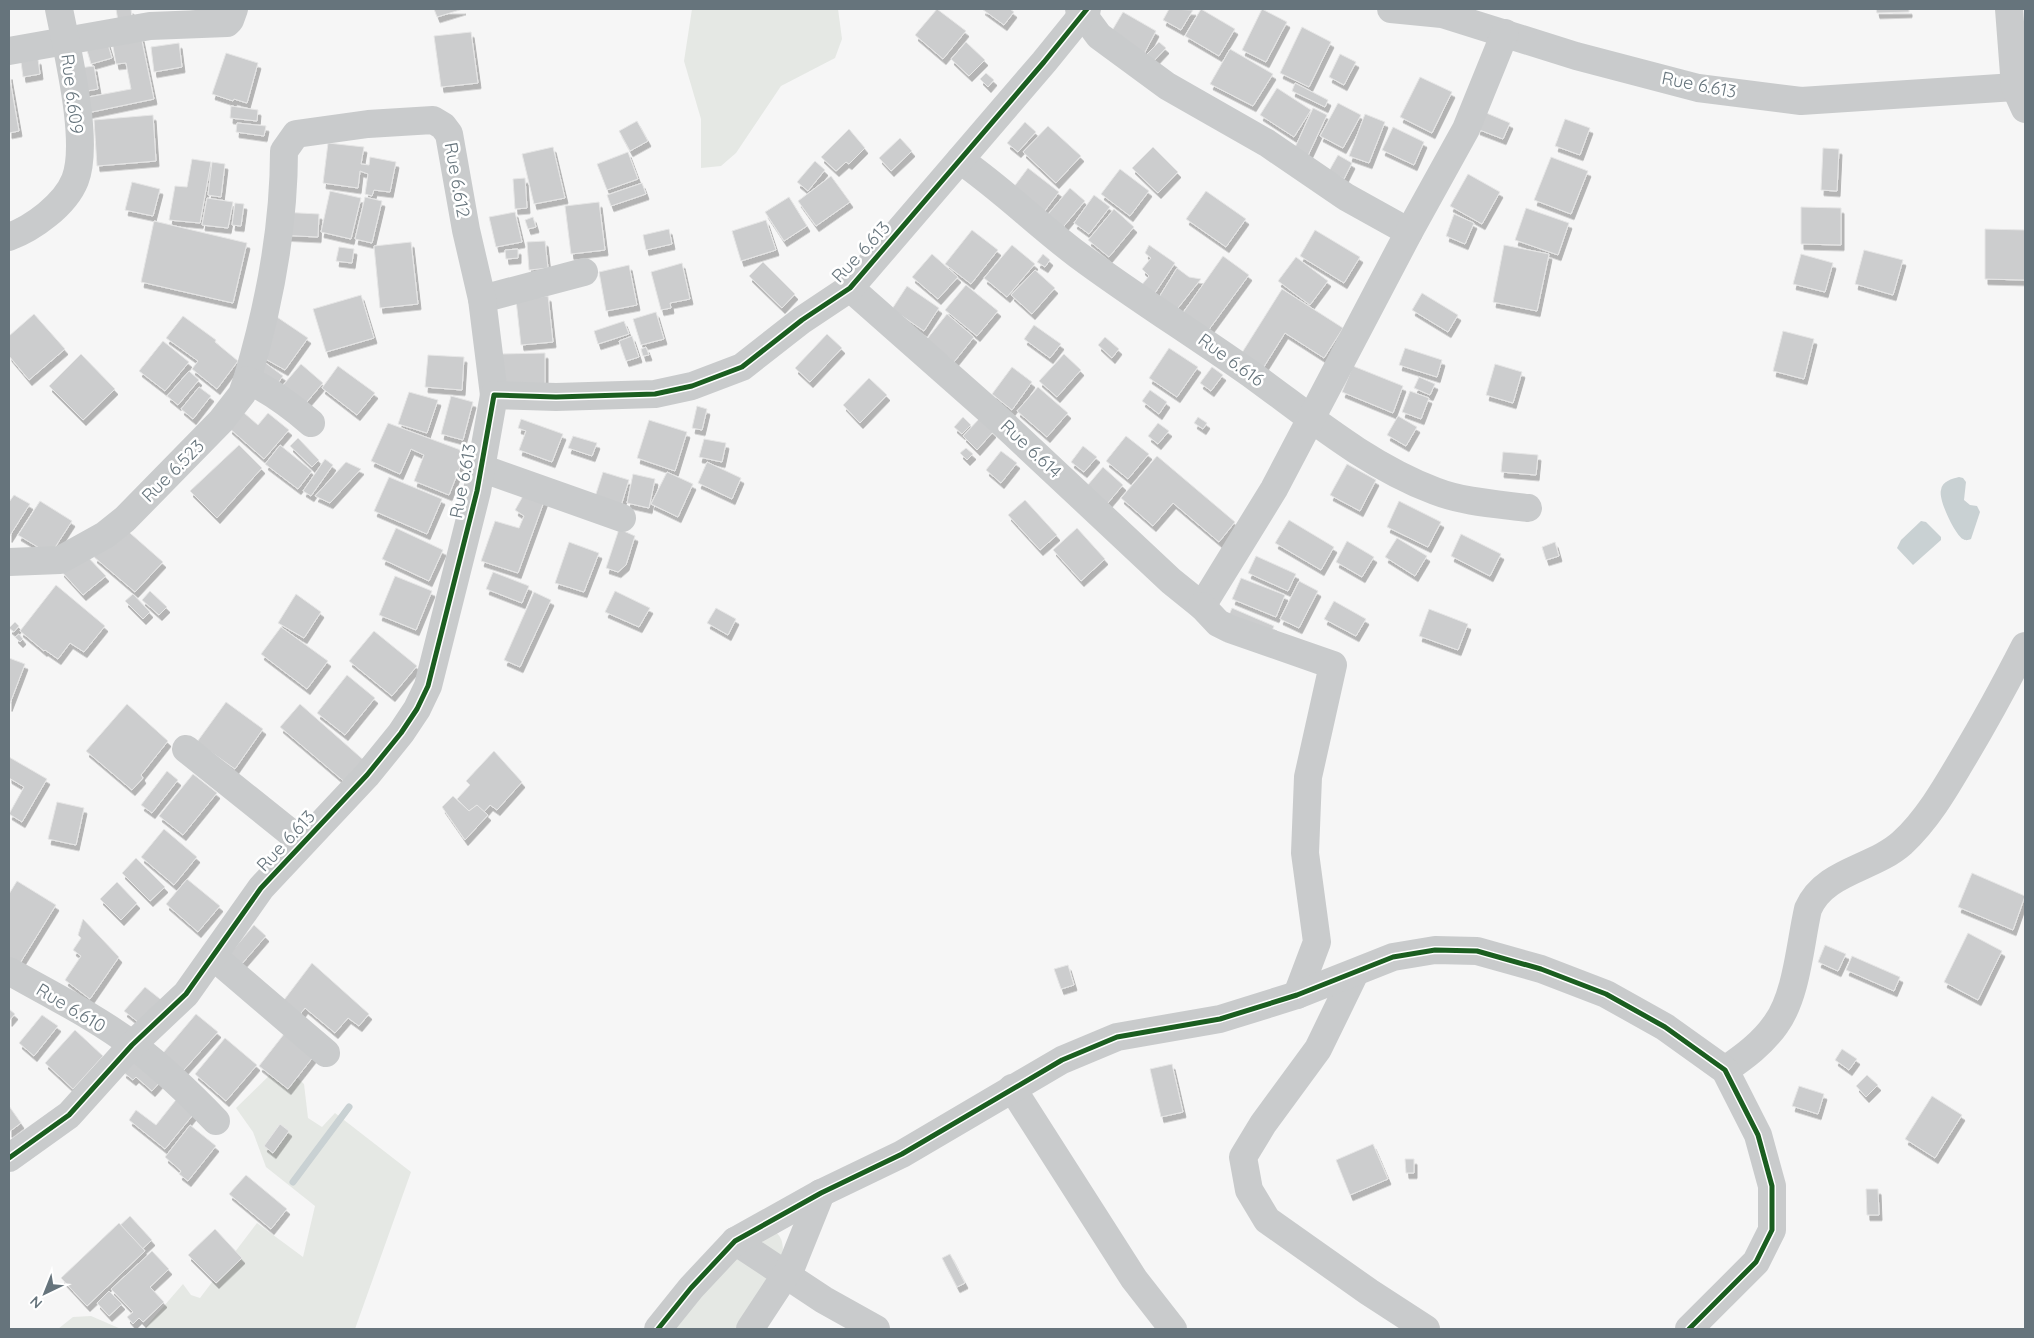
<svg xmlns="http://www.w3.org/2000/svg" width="2034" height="1338" font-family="Quicksand,sans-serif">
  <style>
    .green { fill: #e5e8e4 }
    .water { fill: #c9d1d3 }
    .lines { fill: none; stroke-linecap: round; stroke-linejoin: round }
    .stream { stroke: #c9d1d3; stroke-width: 7 }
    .building { fill: #cccdce; stroke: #e6e6e6; filter: url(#shadow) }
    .minor { stroke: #c9cbcc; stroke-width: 28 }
    .cycleway-casing { stroke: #fff; stroke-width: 8 }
    .cycleway { stroke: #1b5e20; stroke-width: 5 }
    .labels { text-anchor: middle; stroke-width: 5; stroke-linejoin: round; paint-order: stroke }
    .street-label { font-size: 18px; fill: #66747c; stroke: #fff }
  </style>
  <defs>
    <filter id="shadow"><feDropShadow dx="3" dy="5.5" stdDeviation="0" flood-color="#0004"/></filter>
  </defs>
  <rect width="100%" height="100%" fill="#f6f6f6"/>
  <g class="green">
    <path d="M692 9H838L842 39 835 58 781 86 736 153 721 166 701 168V119L684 61Z"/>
    <path d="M282 1063 304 1084 308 1118 322 1127 335 1113 411 1172 355 1329H144L183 1284 191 1295 200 1298 257 1223 303 1257 315 1206 266 1167 253 1132 236 1108Z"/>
    <path d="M756 1221C764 1226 777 1229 781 1239 789 1257 769 1309 764 1329H658Z"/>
    <path d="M91 1316 121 1329H58L73 1317Z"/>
  </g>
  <g class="water">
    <path d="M1959 477 1963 478 1966 482 1964 500 1970 505 1977 506 1980 512 1971 539C1968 540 1966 541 1963 539 1955 535 1938 499 1941 490 1942 481 1952 479 1959 477Z"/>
    <path d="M1921 521 1926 522 1941 537V540L1913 565 1897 548 1901 540Z"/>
  </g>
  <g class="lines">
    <path class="stream" d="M293 1182 349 1107"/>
  </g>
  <g class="building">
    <path d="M116 9H131L132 18 118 21Z"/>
    <path d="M188 9H212L210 16Z"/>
    <path d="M434 9H463L437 17Z"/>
    <path d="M937 9 966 31 943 59 915 35Z"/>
    <path d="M982 9H1010L1014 12 1004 25Z"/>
    <path d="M1169 9 1193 10 1181 30 1163 20Z"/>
    <path d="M1201 9 1235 29 1219 56 1185 36Z"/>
    <path d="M1262 9 1287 22 1266 62 1242 50Z"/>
    <path d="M1876 9H1909V12L1877 13Z"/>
    <path d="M1123 12 1156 31 1144 54 1110 34Z"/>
    <path d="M1302 27 1331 42 1309 87 1280 73Z"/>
    <path d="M471 32 478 83 441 87 434 36Z"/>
    <path d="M141 36 154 99 87 113 83 98 131 89 126 63 116 64 112 41Z"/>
    <path d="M107 41 112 58 91 64 86 47Z"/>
    <path d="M966 42 985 60 969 76 951 59Z"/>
    <path d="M1159 42 1166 48 1151 64 1144 57Z"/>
    <path d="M179 43 182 67 154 72 151 47Z"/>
    <path d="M1230 49 1273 74 1253 106 1210 84Z"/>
    <path d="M226 53 258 63 247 103 234 99 233 101 212 94Z"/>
    <path d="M1340 54 1356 62 1344 85 1329 77Z"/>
    <path d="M38 59 40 74 23 77 21 62Z"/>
    <path d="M94 66 98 89 76 93 72 69Z"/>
    <path d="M986 73 994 80 988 87 980 79Z"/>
    <path d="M9 74 19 131 9 133Z"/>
    <path d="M1420 77 1452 92 1432 133 1400 117Z"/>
    <path d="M1295 83 1328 100 1325 107 1292 91Z"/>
    <path d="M1277 88 1311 110 1294 137 1260 115Z"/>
    <path d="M1338 103 1361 115 1343 148 1320 136Z"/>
    <path d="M231 106 258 110 257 121 230 118Z"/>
    <path d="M1313 108 1327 115 1306 160 1292 154Z"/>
    <path d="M1484 112 1510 123 1503 139 1477 129Z"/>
    <path d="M1365 114 1385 122 1369 163 1349 156Z"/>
    <path d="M153 115 156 161 97 166 94 120Z"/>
    <path d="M1565 119 1590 128 1580 155 1555 146Z"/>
    <path d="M637 121 648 141 630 151 619 131Z"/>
    <path d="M1025 122 1036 132 1018 152 1007 143Z"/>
    <path d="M237 123 266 126 264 136 236 132Z"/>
    <path d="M1048 126 1081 156 1056 183 1023 152Z"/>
    <path d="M1393 127 1424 142 1414 165 1382 150Z"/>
    <path d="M849 129 865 148 849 164 846 162 836 171 821 157Z"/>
    <path d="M900 138 912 151 891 171 879 158Z"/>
    <path d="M328 143 364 147 361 164 369 165 370 157 396 162 390 192 374 190 372 196 365 194 368 174 360 171 358 188 323 183Z"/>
    <path d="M553 147 565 198 534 204 522 154Z"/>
    <path d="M1153 147 1178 172 1158 193 1132 168Z"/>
    <path d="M1823 148 1839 149 1837 191 1821 190Z"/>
    <path d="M628 152 638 179 607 190 597 164Z"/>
    <path d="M1338 155 1352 163 1344 179 1329 171Z"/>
    <path d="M1551 157 1588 171 1571 214 1534 200Z"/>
    <path d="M192 159 211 162 200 223 169 220 175 186 187 187Z"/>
    <path d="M815 161 825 170 808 191 797 182Z"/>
    <path d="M212 162 225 164 221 197 208 195Z"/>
    <path d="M1028 168 1059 192 1041 216 1010 192Z"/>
    <path d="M1120 169 1149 191 1130 216 1101 194Z"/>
    <path d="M1468 174 1500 192 1482 224 1450 206Z"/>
    <path d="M831 176 850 202 816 226 798 201Z"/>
    <path d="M525 178 527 208 515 209 513 179Z"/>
    <path d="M132 182 160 189 153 216 125 210Z"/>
    <path d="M642 183 646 194 611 206 607 195Z"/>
    <path d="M1070 188 1085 201 1059 232 1044 219Z"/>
    <path d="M330 191 361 198 351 239 321 232Z"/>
    <path d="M1206 191 1246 219 1226 247 1186 219Z"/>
    <path d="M1094 195 1110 207 1089 234 1074 223Z"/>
    <path d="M365 197 382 201 372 243 355 239Z"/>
    <path d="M789 197 807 226 784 241 765 212Z"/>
    <path d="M207 198 233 202 228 228 202 225Z"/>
    <path d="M599 202 605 250 571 254 565 206Z"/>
    <path d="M235 203 244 204 241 226 232 225Z"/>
    <path d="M1801 207 1841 208V245L1801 244Z"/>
    <path d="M1526 208 1569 223 1558 255 1515 240Z"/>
    <path d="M1114 209 1134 227 1109 257 1088 240Z"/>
    <path d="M280 212 319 214 318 237 278 235Z"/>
    <path d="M515 212 522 242 496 247 489 217Z"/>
    <path d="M1454 214 1474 223 1465 244 1446 236Z"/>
    <path d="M533 217 536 227 528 229 525 220Z"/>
    <path d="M766 220 776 250 741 261 732 231Z"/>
    <path d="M154 221 247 243 233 303 141 282Z"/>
    <path d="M669 229 672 244 646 250 643 235Z"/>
    <path d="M1985 229 2025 230V280L1985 279Z"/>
    <path d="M972 230 998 250 971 284 945 264Z"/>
    <path d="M1315 230 1360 257 1344 283 1300 256Z"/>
    <path d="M545 241 548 268 529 270 527 242Z"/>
    <path d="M411 242 418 304 380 308 374 246Z"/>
    <path d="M1012 245 1035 264 1007 297 984 278Z"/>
    <path d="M1149 245 1175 263 1153 296 1140 287 1149 276 1142 269 1151 258 1145 253Z"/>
    <path d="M1504 245 1549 254 1537 311 1493 302Z"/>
    <path d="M339 247 354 249 352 263 336 261Z"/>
    <path d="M518 249V258L506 259 505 250Z"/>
    <path d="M1864 250 1903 260 1893 295 1855 284Z"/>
    <path d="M932 254 958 277 938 299 912 277Z"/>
    <path d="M1043 254 1050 260 1045 267 1037 262Z"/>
    <path d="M1801 254 1833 263 1825 292 1793 284Z"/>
    <path d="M1223 256 1249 275 1205 335 1180 317Z"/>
    <path d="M1296 257 1328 281 1310 305 1278 281Z"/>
    <path d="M763 262 795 294 782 308 749 276Z"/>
    <path d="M682 263 690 299 670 303 671 308 661 310 651 272Z"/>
    <path d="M629 265 637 305 606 311 599 272Z"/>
    <path d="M1177 268 1189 277 1201 279 1174 313 1156 302Z"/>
    <path d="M1035 270 1055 288 1032 314 1011 295Z"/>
    <path d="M966 285 998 311 977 336 945 310Z"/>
    <path d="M907 286 939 308 924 331 892 309Z"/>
    <path d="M1282 289 1343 328 1324 358 1285 333 1260 373 1238 359Z"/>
    <path d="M1422 293 1458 315 1448 332 1412 310Z"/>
    <path d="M361 295 374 338 326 352 313 309Z"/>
    <path d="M548 296 553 342 521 345 516 300Z"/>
    <path d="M656 312 664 339 641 345 633 319Z"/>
    <path d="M34 314 65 349 29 380 9 356V336Z"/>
    <path d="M947 314 974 337 954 362 927 339Z"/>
    <path d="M183 316 216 340 215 342 238 361 217 389 192 369 198 361 166 338Z"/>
    <path d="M277 317 308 338 285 370 253 352Z"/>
    <path d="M624 321 629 334 598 344 594 331Z"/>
    <path d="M1034 325 1061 344 1050 358 1024 339Z"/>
    <path d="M1783 331 1814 339 1804 379 1773 371Z"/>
    <path d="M827 334 842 348 810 382 795 368Z"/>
    <path d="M632 336 639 357 626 361 619 341Z"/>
    <path d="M1105 337 1119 349 1112 358 1098 345Z"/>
    <path d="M163 341 189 362 165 391 139 371Z"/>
    <path d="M646 347 649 355 643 356 641 349Z"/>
    <path d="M1169 348 1198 367 1177 397 1149 378Z"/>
    <path d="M1405 348 1442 360 1437 377 1399 365Z"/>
    <path d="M545 353V388L500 391 499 354Z"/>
    <path d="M81 354 115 389 83 420 49 386Z"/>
    <path d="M1064 354 1081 370 1057 397 1039 381Z"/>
    <path d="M428 355 464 357 462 390 425 387Z"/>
    <path d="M259 358 283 376 265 401Z"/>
    <path d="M301 364 323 383 300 410 278 391Z"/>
    <path d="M1495 364 1522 372 1513 403 1486 395Z"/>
    <path d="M338 366 375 393 357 415 322 388Z"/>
    <path d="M1353 366 1403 386 1393 413 1342 392Z"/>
    <path d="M1012 367 1032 382 1012 410 992 394Z"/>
    <path d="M1212 367 1223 375 1211 391 1200 383Z"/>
    <path d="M189 371 199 380 178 405 167 396Z"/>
    <path d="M1419 377 1435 384 1430 395 1414 388Z"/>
    <path d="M869 378 887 395 860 423 843 405Z"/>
    <path d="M199 387 211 396 193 419 181 409Z"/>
    <path d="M1038 387 1068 413 1047 437 1017 411Z"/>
    <path d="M1150 390 1167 402 1159 414 1142 401Z"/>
    <path d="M1410 391 1429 398 1421 419 1402 412Z"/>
    <path d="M409 392 438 400 427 433 398 424Z"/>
    <path d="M451 396 473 402 463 440 441 434Z"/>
    <path d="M697 406 707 409 702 430 692 428Z"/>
    <path d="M243 412 258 425 268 413 289 430 264 459 229 428Z"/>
    <path d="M1398 416 1417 427 1406 446 1387 435Z"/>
    <path d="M963 417 971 425 962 434 954 427Z"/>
    <path d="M1198 417 1207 423 1203 429 1194 423Z"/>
    <path d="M521 419 563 434 552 462 519 450 526 431 518 428Z"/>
    <path d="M979 419 993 432 977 450 963 436Z"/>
    <path d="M649 420 687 432 675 471 637 458Z"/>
    <path d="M388 423 466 452 449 495 414 481 424 455 411 449 400 474 371 461Z"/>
    <path d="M1158 423 1169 431 1158 444 1148 436Z"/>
    <path d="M573 436 597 443 592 456 568 448Z"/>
    <path d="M1126 436 1149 454 1128 479 1106 461Z"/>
    <path d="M298 438 319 460 312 467 290 446Z"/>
    <path d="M704 439 726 443 722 462 699 457Z"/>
    <path d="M239 445 262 468 217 518 190 491Z"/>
    <path d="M280 445 312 471 298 489 265 464Z"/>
    <path d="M1083 446 1097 457 1084 472 1071 462Z"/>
    <path d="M966 448 973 454 967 460 960 453Z"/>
    <path d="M1001 451 1017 463 1001 483 986 470Z"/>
    <path d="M1503 452 1538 455 1536 475 1501 472Z"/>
    <path d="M1157 456 1235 522 1219 542 1173 503 1153 526 1121 498Z"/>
    <path d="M325 459 333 465 311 496 303 491Z"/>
    <path d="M346 462 361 469 330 503 315 496Z"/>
    <path d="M707 462 741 478 732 499 698 483Z"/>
    <path d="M1347 464 1376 480 1360 511 1330 495Z"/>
    <path d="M1103 467 1123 485 1107 504 1087 486Z"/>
    <path d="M603 472 629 480 620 509 594 500Z"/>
    <path d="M667 472 693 484 678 517 651 504Z"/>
    <path d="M633 474 655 479 649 508 627 503Z"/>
    <path d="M389 477 442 499 427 534 374 511Z"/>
    <path d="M527 489 546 496 518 573 481 561 495 521 519 528 524 516 515 510Z"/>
    <path d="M14 495 30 504 9 537V502Z"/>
    <path d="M1025 500 1057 535 1040 550 1008 515Z"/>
    <path d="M40 501 72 521 54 549 46 552 18 535Z"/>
    <path d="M1399 501 1441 522 1428 547 1387 527Z"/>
    <path d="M1289 520 1334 547 1321 570 1275 543Z"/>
    <path d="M122 526 163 562 135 592 94 557Z"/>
    <path d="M396 528 443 550 429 581 382 559Z"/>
    <path d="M1077 528 1105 559 1081 581 1053 550Z"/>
    <path d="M619 529 635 536 626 565 618 572 606 568Z"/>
    <path d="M1461 534 1501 554 1490 576 1451 556Z"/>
    <path d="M1397 538 1427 556 1415 576 1385 557Z"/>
    <path d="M1347 541 1374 557 1362 577 1336 562Z"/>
    <path d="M569 542 599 553 584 592 555 583Z"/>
    <path d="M1555 542 1559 556 1546 560 1542 547Z"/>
    <path d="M84 553 106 576 83 595 61 571Z"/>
    <path d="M1256 556 1296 574 1288 591 1248 573Z"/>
    <path d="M493 572 529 586 522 603 486 589Z"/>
    <path d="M395 576 432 591 416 630 379 615Z"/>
    <path d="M1241 578 1285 595 1276 617 1232 599Z"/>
    <path d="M1299 581 1318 591 1299 628 1280 619Z"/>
    <path d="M56 585 105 626 84 652 70 643 58 659 45 650 44 651 20 631Z"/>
    <path d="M150 591 167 607 159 615 142 600Z"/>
    <path d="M615 591 650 608 639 627 605 612Z"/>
    <path d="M534 592 551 600 520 667 504 660Z"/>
    <path d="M133 594 150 612 143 619 125 601Z"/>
    <path d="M296 594 321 612 304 638 278 623Z"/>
    <path d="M1334 601 1366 619 1356 636 1324 619Z"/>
    <path d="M716 608 736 619 728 635 707 623Z"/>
    <path d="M1232 608 1274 626 1269 639 1226 622Z"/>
    <path d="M1429 609 1468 624 1458 650 1419 636Z"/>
    <path d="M15 622 19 626 14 632 9 628Z"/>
    <path d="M281 627 328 661 307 689 261 654Z"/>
    <path d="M374 631 417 666 392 696 349 661Z"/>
    <path d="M19 634 23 639 20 642 15 637Z"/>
    <path d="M9 658 25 664 9 706Z"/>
    <path d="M347 675 375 698 345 735 317 713Z"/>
    <path d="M226 702 263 729 235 769 197 742Z"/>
    <path d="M127 704 168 741 141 775 143 778 132 790 86 751Z"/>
    <path d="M300 704 367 763 347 784 280 727Z"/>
    <path d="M494 751 522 782 497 810 490 805 484 812 477 805 469 811 457 799 470 785 466 781Z"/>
    <path d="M9 757 47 779 22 822 9 814 24 787 9 778Z"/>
    <path d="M167 771 178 780 152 813 141 805Z"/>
    <path d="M193 774 217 793 183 835 159 816Z"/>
    <path d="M453 796 469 811 477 805 488 815 465 840 442 807Z"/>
    <path d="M57 802 84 808 76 845 48 839Z"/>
    <path d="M164 829 197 857 174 885 141 857Z"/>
    <path d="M136 858 165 887 150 901 122 873Z"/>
    <path d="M1972 873 2025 896 2013 930 1958 907Z"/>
    <path d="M187 879 220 906 198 932 166 904Z"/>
    <path d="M17 881 56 905 17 968 9 963V894Z"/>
    <path d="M117 882 137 903 121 920 100 899Z"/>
    <path d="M83 919 119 957 90 999 65 980 81 956 73 950 81 938 78 935Z"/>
    <path d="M254 925 266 936 240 966 228 956Z"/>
    <path d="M1968 933 2002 951 1978 1000 1944 982Z"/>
    <path d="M1825 945 1846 954 1838 971 1818 962Z"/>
    <path d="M1852 956 1900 977 1894 991 1846 970Z"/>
    <path d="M312 963 369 1014 359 1026 348 1018 335 1033 305 1008 298 1017 281 1004Z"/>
    <path d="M1068 965 1074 985 1061 989 1054 969Z"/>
    <path d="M145 987 169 1006 147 1029 124 1011Z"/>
    <path d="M9 1009 15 1014 9 1021Z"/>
    <path d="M196 1014 218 1032 183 1071 163 1053Z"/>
    <path d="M42 1015 58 1026 34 1056 19 1043Z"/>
    <path d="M288 1029 317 1052 288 1089 259 1066Z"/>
    <path d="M75 1030 103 1056 73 1089 45 1063Z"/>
    <path d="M225 1038 257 1065 226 1101 195 1074Z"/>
    <path d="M1842 1049 1857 1059 1849 1070 1835 1060Z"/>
    <path d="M135 1058 161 1081 152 1091 136 1077 133 1080 123 1072Z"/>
    <path d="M1172 1064 1183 1112 1161 1117 1150 1069Z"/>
    <path d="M1867 1075 1878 1085 1866 1097 1856 1086Z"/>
    <path d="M1799 1086 1824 1094 1818 1114 1792 1106Z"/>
    <path d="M179 1096 197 1110 165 1149 129 1120 136 1110 156 1125Z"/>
    <path d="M1932 1096 1962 1115 1935 1158 1905 1139Z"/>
    <path d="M9 1106 21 1123 9 1132Z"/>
    <path d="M280 1124 289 1131 273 1153 264 1146Z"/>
    <path d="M190 1125 216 1146 188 1181 179 1174 181 1171 165 1157Z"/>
    <path d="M1373 1144 1388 1179 1350 1195 1336 1160Z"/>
    <path d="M1405 1159H1414V1173H1406Z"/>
    <path d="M246 1175 287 1209 271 1229 229 1194Z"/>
    <path d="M1866 1189H1878L1879 1215H1867Z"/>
    <path d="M130 1216 152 1240 138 1253 115 1230Z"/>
    <path d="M119 1223 145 1251 87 1306 61 1278Z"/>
    <path d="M215 1229 242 1258 216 1283 188 1255Z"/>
    <path d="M152 1251 169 1269 150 1287 164 1302 143 1322 139 1318 133 1324 127 1317 133 1312 111 1289Z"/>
    <path d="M950 1254 965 1283 957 1287 942 1258Z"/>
    <path d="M109 1291 122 1304 109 1316 97 1303Z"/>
  </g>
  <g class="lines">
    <g class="minor">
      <path d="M1079 9 1099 36 1167 86 1267 143 1346 197 1409 232"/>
      <path d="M1391 9 1442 14 1576 56 1698 88 1801 101 2015 87"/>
      <path d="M2009 9 2015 87 2025 109"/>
      <path d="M9 51 150 26 227 23 230 20 234 9"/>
      <path d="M960 160C1002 189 1038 225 1078 255 1137 299 1199 337 1259 380 1315 421 1369 466 1435 491 1463 502 1497 504 1528 508"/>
      <path d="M9 237C33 228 65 205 75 180 90 142 67 50 59 9"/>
      <path d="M850 288 995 416 1171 581 1202 606 1274 489 1409 232 1466 129 1505 33"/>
      <path d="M482 299 584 272"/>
      <path d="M247 380C269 306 284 228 284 151L296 134 368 124 433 120 443 126 449 134 466 230 482 299 494 395"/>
      <path d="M481 468 622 518"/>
      <path d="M9 562 60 560 105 535 125 519 221 421 242 394 247 380C270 390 291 406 311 423"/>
      <path d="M1202 606 1218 623 1230 629 1333 665 1308 777 1305 853 1317 942 1297 995"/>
      <path d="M186 749 302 842"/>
      <path d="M214 957 326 1053"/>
      <path d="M9 971C51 995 96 1017 134 1046 164 1069 190 1094 216 1121"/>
      <path d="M1354 975 1318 1049 1263 1124 1243 1157 1249 1190 1267 1220 1369 1292 1426 1329"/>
      <path d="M1725 1070C1744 1057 1763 1043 1776 1024 1797 995 1800 944 1808 909 1824 871 1873 869 1902 843 1927 820 1945 789 1962 760 1985 722 2005 685 2025 646"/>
      <path d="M1012 1088 1134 1279 1173 1329"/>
      <path d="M9 1158 69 1115 132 1045 186 994 261 888 367 775 401 733 417 709 428 686 477 491 494 395 556 397 655 394 692 386 742 367 802 320 850 288 1044 62 1087 9"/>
      <path d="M735 1241 824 1300 876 1329"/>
      <path d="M658 1329 691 1288 735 1241 821 1193 902 1154 1062 1060 1117 1037 1220 1019 1297 995 1393 957 1435 950 1477 951 1541 969 1606 994 1665 1027 1725 1070 1758 1135 1772 1186V1230L1756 1262 1689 1329"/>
      <path d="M750 1329 792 1265 821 1193"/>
    </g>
    <g class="cycleway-casing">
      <g id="cycleway">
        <path d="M9 1158 69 1115 132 1045 186 994 261 888 367 775 401 733 417 709 428 686 477 491 494 395 556 397 655 394 692 386 742 367 802 320 850 288 1044 62 1087 9"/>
        <path d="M658 1329 691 1288 735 1241 821 1193 902 1154 1062 1060 1117 1037 1220 1019 1297 995 1393 957 1435 950 1477 951 1541 969 1606 994 1665 1027 1725 1070 1758 1135 1772 1186V1230L1756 1262 1689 1329"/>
      </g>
    </g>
    <use href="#cycleway" class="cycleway"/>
  </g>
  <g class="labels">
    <g class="street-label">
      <text transform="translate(1699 85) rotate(11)" y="6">Rue 6.613</text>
      <text transform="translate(72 94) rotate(83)" y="6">Rue 6.609</text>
      <text transform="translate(457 180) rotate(80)" y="6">Rue 6.612</text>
      <text transform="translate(861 252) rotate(-47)" y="6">Rue 6.613</text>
      <text transform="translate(1231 360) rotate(36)" y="6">Rue 6.616</text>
      <text transform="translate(1031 449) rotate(43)" y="6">Rue 6.614</text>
      <text transform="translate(173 471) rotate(-45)" y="6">Rue 6.523</text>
      <text transform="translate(463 481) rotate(-79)" y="6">Rue 6.613</text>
      <text transform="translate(286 841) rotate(-47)" y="6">Rue 6.613</text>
      <text transform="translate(71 1008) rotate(31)" y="6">Rue 6.610</text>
    </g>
  </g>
  <rect width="2034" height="1338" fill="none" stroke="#66747c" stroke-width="20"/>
  <g transform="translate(45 1293) rotate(223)" stroke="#ffffff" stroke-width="4" paint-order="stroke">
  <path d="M0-4L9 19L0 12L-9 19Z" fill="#66747c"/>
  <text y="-8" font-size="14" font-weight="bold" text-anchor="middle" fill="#66747c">N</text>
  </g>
</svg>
